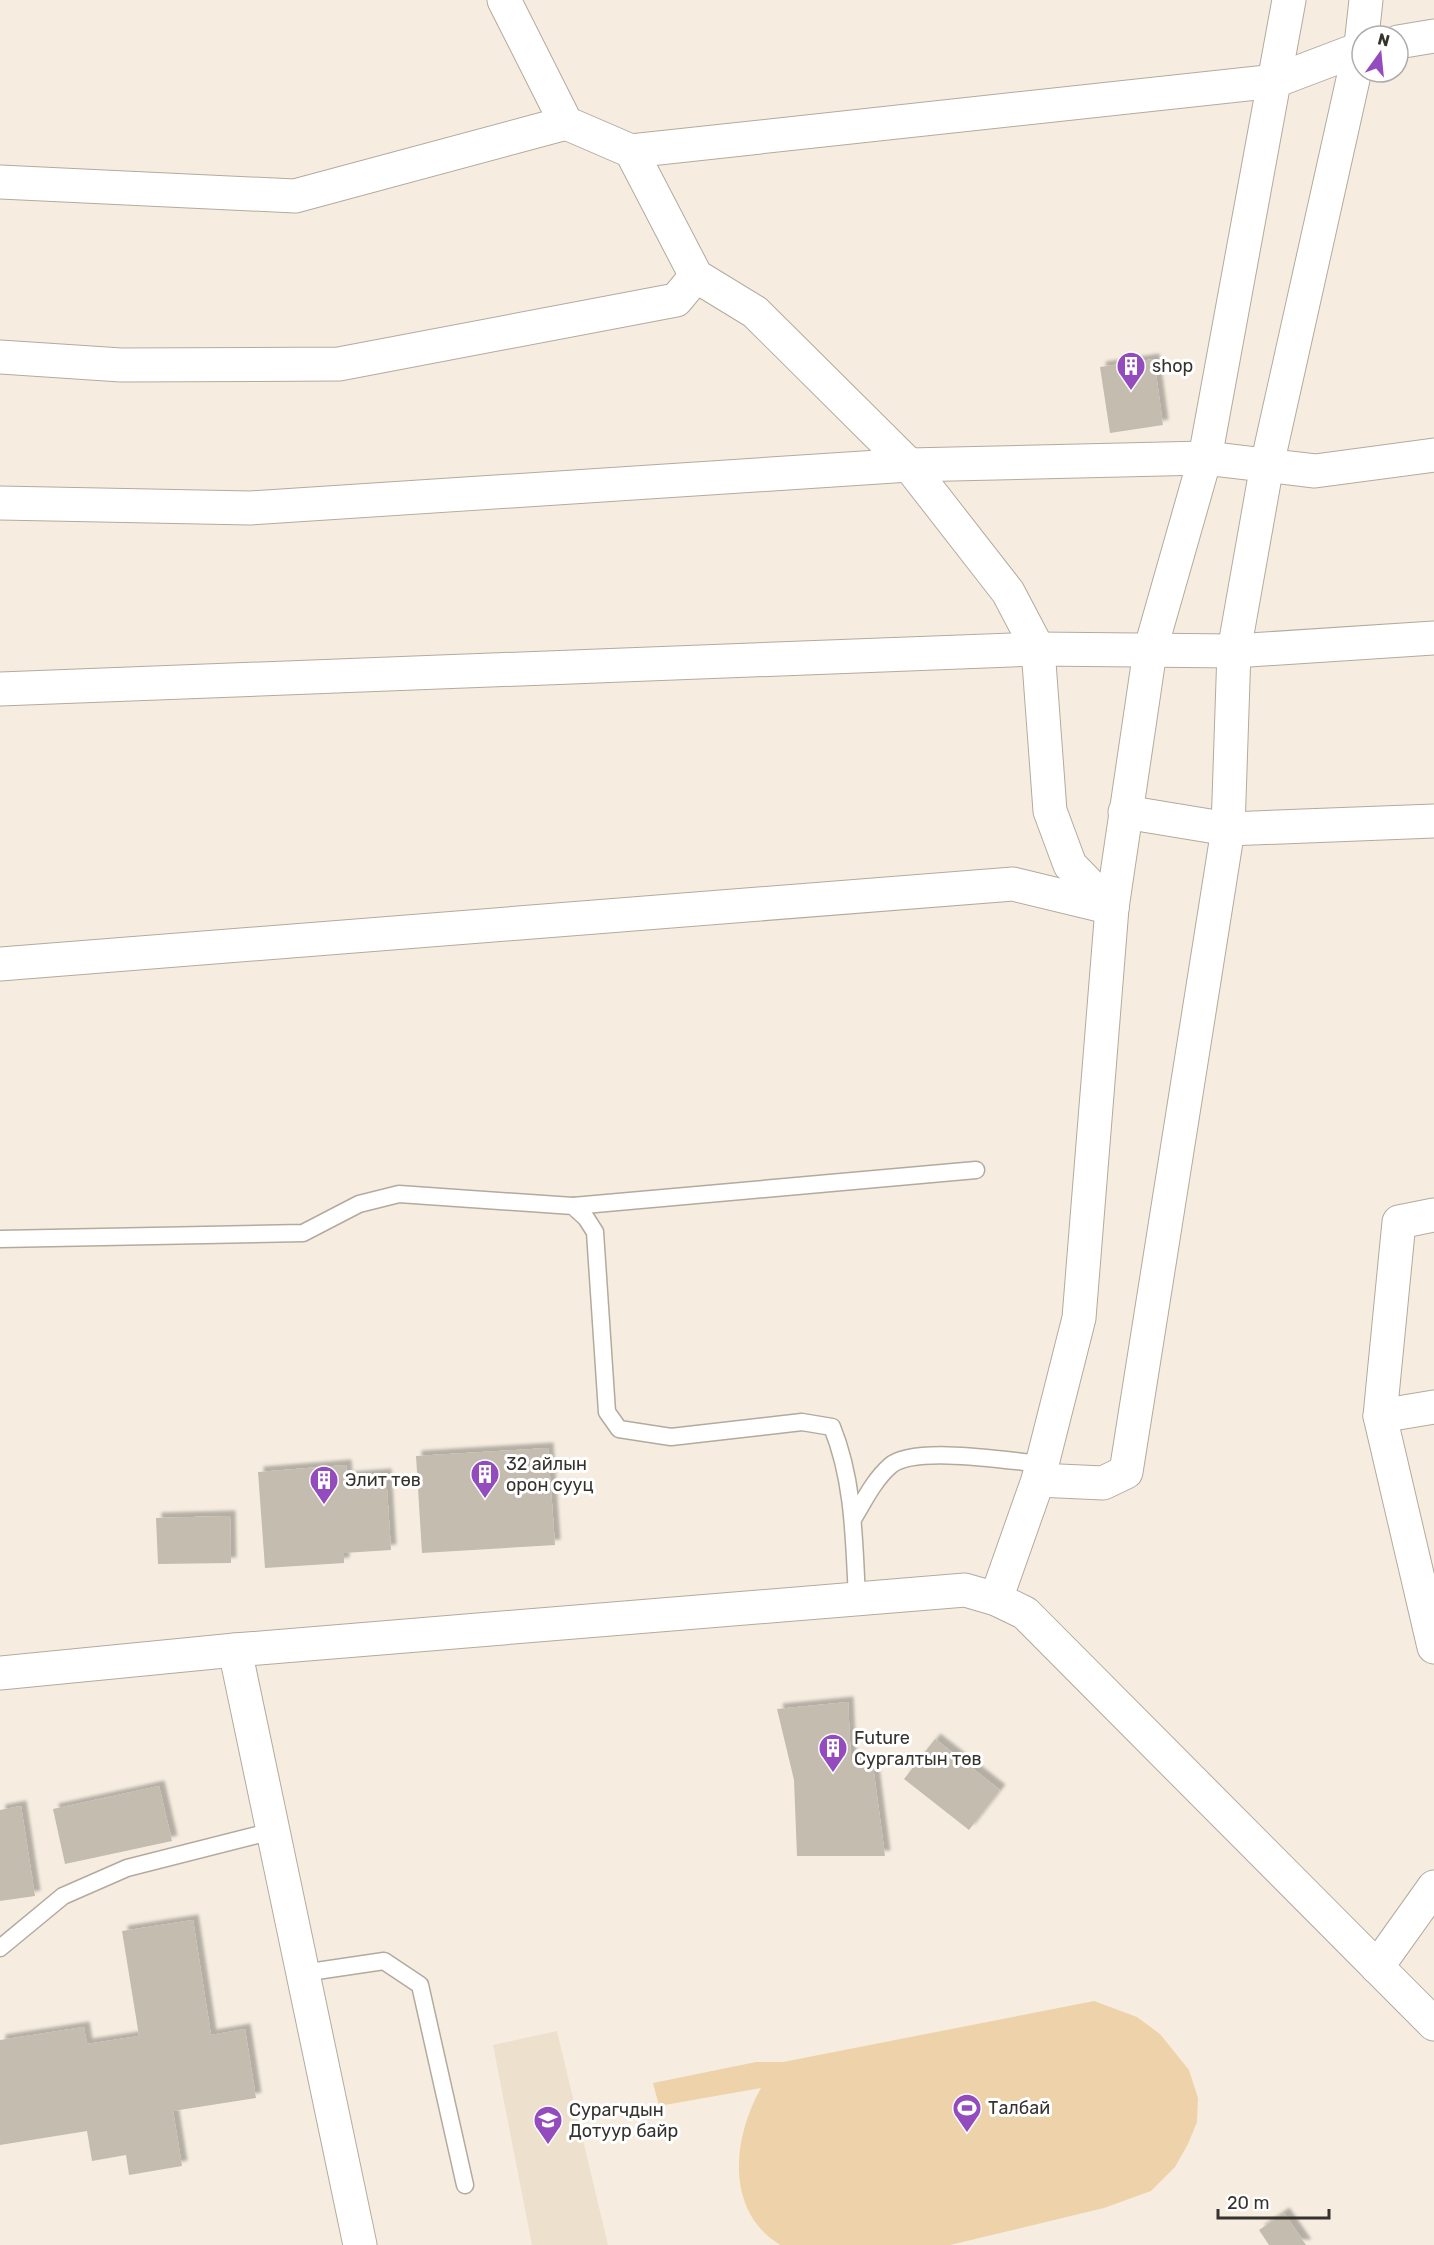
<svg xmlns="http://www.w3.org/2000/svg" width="1434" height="2245" font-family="Rubik,sans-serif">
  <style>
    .built { fill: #ede0cd }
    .pitch { fill: #eed3aa }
    .building { fill: #c4bcaf; filter: url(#shadow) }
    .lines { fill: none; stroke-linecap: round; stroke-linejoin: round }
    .service-casing { stroke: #b3aa9e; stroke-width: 19 }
    .minor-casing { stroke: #b3aa9e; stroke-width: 35 }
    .tertiary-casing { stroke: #b3aa9e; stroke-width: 35 }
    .service { stroke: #fff; stroke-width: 16 }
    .minor { stroke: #fff; stroke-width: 33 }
    .tertiary { stroke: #fff; stroke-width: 33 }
    .labels { text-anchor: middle; stroke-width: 6; stroke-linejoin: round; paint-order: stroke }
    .poi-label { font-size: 18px; fill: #36332e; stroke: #fff; text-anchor: start }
  </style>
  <defs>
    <filter id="shadow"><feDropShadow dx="5.5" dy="-5.5" stdDeviation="1.5" flood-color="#0004"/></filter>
  </defs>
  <rect width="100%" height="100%" fill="#f6ede0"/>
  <path class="built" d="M557 2031 608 2245H532L493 2045Z"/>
  <path class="pitch" d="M1094 2001 1137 2017 1160 2034 1189 2070 1198 2098 1197 2122 1188 2144 1175 2167 1151 2191 1104 2208 950 2245H780C724 2210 733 2137 761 2088L659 2106 653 2083 756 2062H783Z"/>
  <g class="building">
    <path d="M1154 359 1163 425 1110 433 1100 367Z"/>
    <path d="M548 1448 555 1545 422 1553 416 1456Z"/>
    <path d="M346 1465 347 1477 386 1474 391 1550 344 1553V1563L265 1568 258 1472Z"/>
    <path d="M230 1516 231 1563 158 1564 156 1518Z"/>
    <path d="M848 1702 851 1760 873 1766 885 1856H797L794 1780 777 1709Z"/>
    <path d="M935 1739 1000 1790 969 1830 904 1779Z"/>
    <path d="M159 1786 172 1841 65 1864 53 1809Z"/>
    <path d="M21 1806 35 1896 0 1901V1810Z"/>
    <path d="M193 1920 211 2035 245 2029 256 2098 173 2111 182 2166 129 2175 126 2155 92 2161 87 2131 0 2145V2040L84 2027 87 2044 139 2036 122 1931Z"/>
    <path d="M1284 2213 1306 2245H1269L1259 2230Z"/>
  </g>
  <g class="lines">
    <g class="service-casing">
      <g id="service">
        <path d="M573 1206 976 1170"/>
        <path d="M0 1239 303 1233 359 1204 399 1194 573 1206 586 1218 595 1232 607 1412 619 1429 671 1437 802 1422 832 1427C854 1481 854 1541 857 1598"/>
        <path d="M853 1519C864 1501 874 1480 890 1466 913 1445 1010 1461 1042 1464"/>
        <path d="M0 1948 63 1896 127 1868 273 1831"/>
        <path d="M303 1973 384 1961 420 1985 465 2185"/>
      </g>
    </g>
    <g class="minor-casing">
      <g id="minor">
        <path d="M504 0 566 123 631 151 696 276 755 312 909 465 1008 592 1038 649 1050 811 1070 865 1112 908"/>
        <path d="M1362 36 1366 0"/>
        <path d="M1398 42 1434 36"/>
        <path d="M631 151 1275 81 1362 48"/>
        <path d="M0 182 295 196 566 123"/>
        <path d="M0 357 121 365 339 364 676 300 696 276"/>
        <path d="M0 503 250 508 909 465 1205 458 1315 471 1434 455"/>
        <path d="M0 689 1038 649 1234 651 1434 638"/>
        <path d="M1125 812 1228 829 1434 821"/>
        <path d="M0 964 1013 884 1112 908"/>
        <path d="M1434 1215 1399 1222 1380 1416 1434 1647"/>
        <path d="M1380 1416 1434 1407"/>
        <path d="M1038 1480 1103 1483 1126 1472 1228 829 1234 651 1267 465 1362 39"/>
        <path d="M235 1650 360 2245"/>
        <path d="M1377 1967 1434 1887"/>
      </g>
    </g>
    <g class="tertiary-casing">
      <g id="tertiary">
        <path d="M996 1599 1038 1480 1079 1318 1112 908 1150 651 1205 458 1289 0"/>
        <path d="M0 1673 235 1650 965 1590 996 1599 1025 1613 1434 2024"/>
      </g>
    </g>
    <use href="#service" class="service"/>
    <use href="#minor" class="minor"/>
    <use href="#tertiary" class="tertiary"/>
  </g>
  <defs>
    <g id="building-pin" transform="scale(1.5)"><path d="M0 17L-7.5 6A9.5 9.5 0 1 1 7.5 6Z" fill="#944bbe" stroke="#fff"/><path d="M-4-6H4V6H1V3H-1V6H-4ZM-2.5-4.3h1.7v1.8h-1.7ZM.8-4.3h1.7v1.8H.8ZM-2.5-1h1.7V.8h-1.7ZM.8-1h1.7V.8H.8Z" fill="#fff"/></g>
    <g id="stadium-pin" transform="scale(1.5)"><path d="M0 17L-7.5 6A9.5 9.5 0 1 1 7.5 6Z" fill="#944bbe" stroke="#fff"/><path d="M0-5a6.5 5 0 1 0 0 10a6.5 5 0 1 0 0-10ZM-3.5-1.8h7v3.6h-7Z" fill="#fff"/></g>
    <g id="school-pin" transform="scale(1.5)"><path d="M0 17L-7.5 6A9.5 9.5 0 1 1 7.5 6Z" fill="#944bbe" stroke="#fff"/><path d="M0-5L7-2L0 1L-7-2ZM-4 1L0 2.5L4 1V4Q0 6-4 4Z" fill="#fff"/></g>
  </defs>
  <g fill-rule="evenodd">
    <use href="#building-pin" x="1131" y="366"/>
    <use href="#building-pin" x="485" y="1474"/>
    <use href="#building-pin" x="324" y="1480"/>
    <use href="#building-pin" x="833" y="1748"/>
    <use href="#stadium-pin" x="967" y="2108"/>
    <use href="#school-pin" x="548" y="2120"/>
  </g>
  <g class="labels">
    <g class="poi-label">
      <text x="1152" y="372">shop</text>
      <text x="506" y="1470">32 айлын<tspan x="506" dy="21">орон сууц</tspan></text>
      <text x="345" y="1486">Элит төв</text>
      <text x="854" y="1744">Future<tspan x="854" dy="21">Сургалтын төв</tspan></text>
      <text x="988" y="2114">Талбай</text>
      <text x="569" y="2116">Сурагчдын<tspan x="569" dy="21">Дотуур байр</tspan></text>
    </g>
  </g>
  <g transform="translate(1380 54) rotate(15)"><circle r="28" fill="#ffffff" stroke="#afadab" stroke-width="1.5"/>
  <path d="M0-4.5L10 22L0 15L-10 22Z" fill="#944bbe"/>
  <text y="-9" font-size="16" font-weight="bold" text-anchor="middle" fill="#36332e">N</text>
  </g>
  <path d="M1218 2209v9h111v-9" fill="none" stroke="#36332e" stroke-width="3"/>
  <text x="1227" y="2209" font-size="18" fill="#36332e" stroke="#ffffff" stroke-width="4.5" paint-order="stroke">20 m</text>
</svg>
